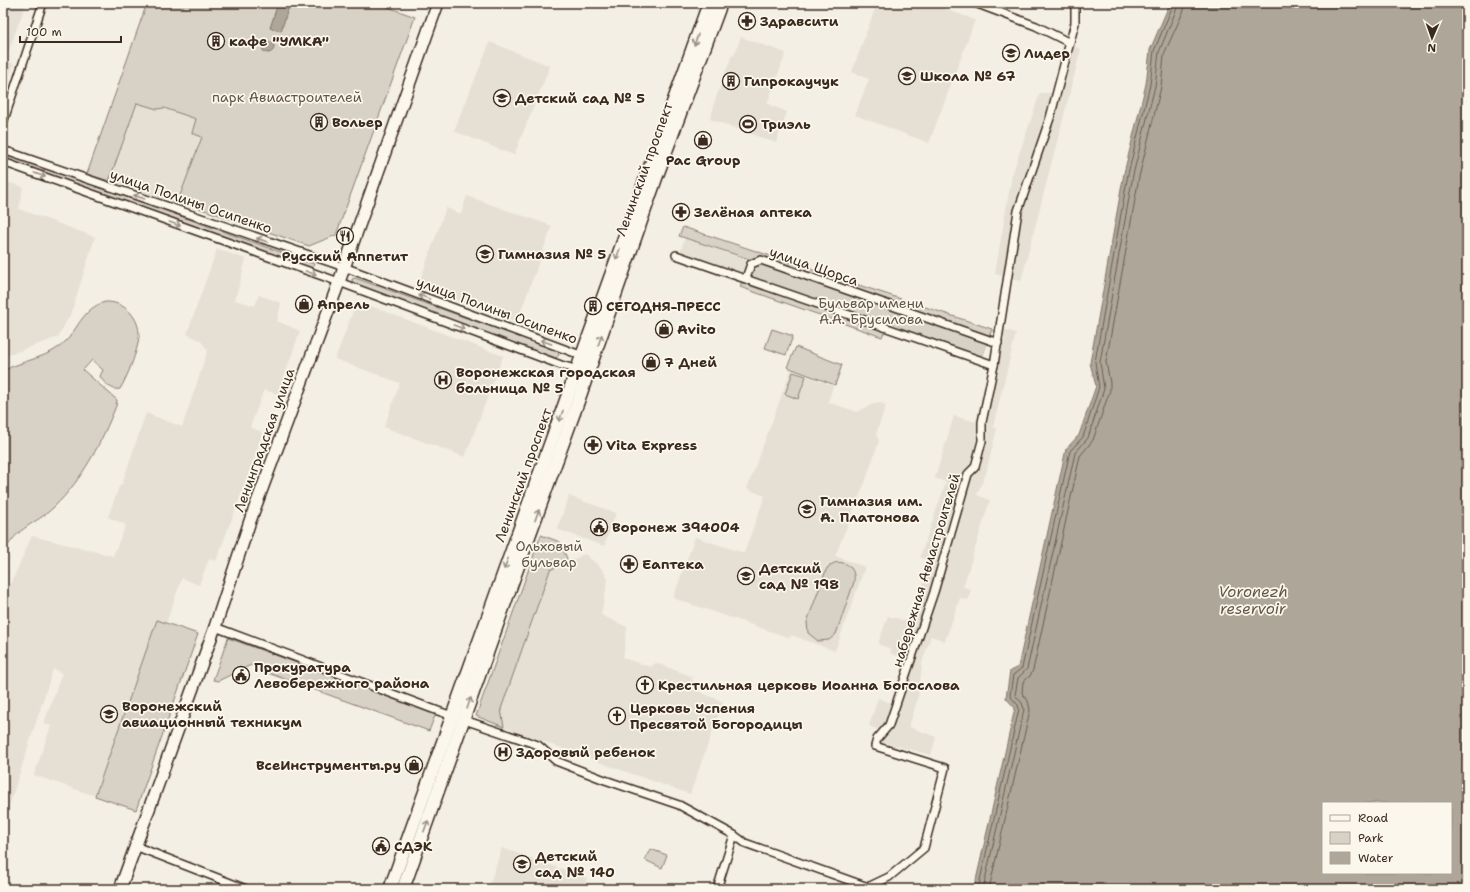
<svg xmlns="http://www.w3.org/2000/svg" width="1470" height="892" font-family="'Shantell Sans',sans-serif">
  <style>
    .built { fill: #e5dfd4 }
    .green { fill: #d8d1c6; stroke: #8a7e72 }
    .water { fill: #afa69a; stroke: #817468; fill-rule: evenodd }
    .lines { fill: none; stroke-linecap: round; stroke-linejoin: round }
    .shore { stroke: #695c50; stroke-width: 1 }
    .street-casing { stroke: #3b2a1e; stroke-width: 10 }
    .secondary-casing { stroke: #3b2a1e; stroke-width: 14 }
    .primary-casing { stroke: #3b2a1e; stroke-width: 15 }
    .street { stroke: #fbf7ec; stroke-width: 7 }
    .secondary { stroke: #fbf7ec; stroke-width: 11 }
    .primary { stroke: #fbf7ec; stroke-width: 12 }
    .oneway { stroke: #9b9085 }
    .labels { text-anchor: middle; stroke-width: 3.5; stroke-linejoin: round; paint-order: stroke }
    .poi-label { font-size: 14px; font-weight: bold; fill: #3b2a1e; stroke: #fbf7ec; text-anchor: start }
    .park-label { font-size: 14px; fill: #625448; stroke: #fbf7ec }
    .street-label { font-size: 14px; fill: #3b2a1e; stroke: #fbf7ec }
    .water-label { font-size: 15px; font-style: italic; fill: #645549; stroke: #fbf7ec }
  </style>
  <rect width="100%" height="100%" fill="#f3efe4"/>
  <filter id="ink" filterUnits="userSpaceOnUse"><feTurbulence type="fractalNoise" baseFrequency=".025" numOctaves="2"/><feDisplacementMap in="SourceGraphic" scale="8" xChannelSelector="R" yChannelSelector="G"/><feConvolveMatrix kernelMatrix="1 2 1 2 8 2 1 2 1" color-interpolation-filters="sRGB"/></filter>
  <g filter="url(#ink)">
    <g class="built">
      <path d="M3 3H26L5 61 14 64 3 93Z"/>
      <path d="M877 3H929L975 20 929 143 855 115 869 79 852 72Z"/>
      <path d="M741 37 786 53 767 104 787 112 776 143 710 119 714 107 713 106 732 55 734 56Z"/>
      <path d="M490 42 550 66 514 155 454 131Z"/>
      <path d="M1064 43 1081 49 1021 281 995 274 1012 175 1040 93H1052Z"/>
      <path d="M137 102 157 109 164 108 196 119 202 137 177 205 109 181Z"/>
      <path d="M3 181 23 187 19 209 95 237 71 313 58 337 3 357Z"/>
      <path d="M467 196 552 226 517 322 418 286 446 208 461 214Z"/>
      <path d="M685 238 748 260 743 274 739 275 680 253Z"/>
      <path d="M217 249 246 259 235 300 255 306 259 295 281 303 277 321 300 331 278 394 264 390 250 427 262 432 255 457 216 561 209 559 199 585 182 578 166 623 198 634 136 810 34 775 51 726 44 723 62 673 53 669 3 825V601L32 536 113 556 126 525 108 517 119 487 122 484 146 413 182 427 208 350 200 340 187 334Z"/>
      <path d="M357 301 503 356 465 457 384 427 400 383 335 359Z"/>
      <path d="M997 328 1016 333 993 427 997 428 986 473 977 495 990 500 963 587 971 589 968 600 960 598 945 641 931 636 922 662 919 693 909 727 936 737 931 755 881 742 884 732 869 726 878 698 893 704 908 660 890 653 891 649 878 644 888 616 910 622 931 562 920 557 946 482 935 478 954 416 976 422Z"/>
      <path d="M791 370 833 386 828 402 857 412 877 402 886 405 876 434 879 441 865 482 835 556 865 567 835 651 791 635 790 638 673 598 695 537 744 553 765 496 747 489Z"/>
      <path d="M569 496 616 513 604 546 557 529Z"/>
      <path d="M585 554 602 569 608 579 601 615 627 627 623 658 650 667 656 663 693 677 691 680 695 682 693 689 723 702 690 794 618 769 504 727 501 709 550 570Z"/>
      <path d="M502 848 587 878 583 889H488Z"/>
    </g>
    <g class="green">
      <path d="M147 3H377L415 17 336 235 309 246 178 201 202 137 192 133 196 119 164 108 157 109 137 103 109 181 87 174Z"/>
      <path d="M5 154H6L314 264 312 270 8 161 4 158Z"/>
      <path d="M683 227 992 329 980 363 885 330 882 337 740 287 749 259 679 236Z"/>
      <path d="M355 278 558 351 559 355 556 358 353 285 352 279Z"/>
      <path d="M105 302C124 301 140 317 139 337 138 350 127 378 120 389 113 391 103 383 100 376L103 370 92 360 83 370 117 400 116 406C101 443 83 479 54 507 34 526 18 525 3 554V371C22 360 51 358 67 340 79 326 84 308 105 302Z"/>
      <path d="M772 329 793 336 786 355 765 348Z"/>
      <path d="M796 347 842 365 835 385 787 367Z"/>
      <path d="M793 372 806 376 798 399 785 394Z"/>
      <path d="M541 535 560 542 568 561 550 570 501 709 504 727 476 716Z"/>
      <path d="M834 563C847 560 856 569 854 582L836 634 829 640 818 641 808 633 807 622 825 573 827 568Z"/>
      <path d="M157 620 198 634 136 810 95 796Z"/>
      <path d="M228 638 436 713 429 731 268 673V671L251 665 218 681 213 680Z"/>
      <path d="M650 849 667 855 662 868 645 860Z"/>
    </g>
    <g class="water">
      <path d="M278 3H290L281 31 270 28Z"/>
      <path d="M1170 3H1467V889H974L1015 708 1006 698 1010 671 1018 667 1066 449 1079 435 1096 386 1090 363 1124 173 1146 84 1150 50ZM1323 803H1451V873H1323Z"/>
      <circle cx="268" cy="47" r="6"/>
    </g>
    <g class="lines">
      <g class="shore">
        <path d="M978 889 1019 709 1018 705 1010 696 1013 675 1022 668 1070 451 1083 437 1099 387 1095 362 1128 174 1150 85 1154 51 1174 3"/>
        <path d="M983 889 1024 709 1022 703 1015 695 1018 678 1027 669 1075 453 1088 438 1104 389 1100 362 1133 175 1155 86 1159 52 1179 3"/>
        <path d="M989 889 1030 710 1028 701 1022 693 1023 682 1030 676 1033 670 1080 456 1093 440 1110 390V383L1106 362 1139 177 1161 87 1164 54 1184 10 1185 3"/>
      </g>
      <g class="street-casing">
        <g id="street">
          <path d="M975 3 1036 26 1070 43"/>
          <path d="M3 123 43 3"/>
          <path d="M3 150 344 267 583 356 584 358"/>
          <path d="M3 162 339 282 561 365 579 370"/>
          <path d="M676 255 994 365"/>
          <path d="M746 278 751 264 761 260 998 343"/>
          <path d="M215 627 438 711 538 745 556 761 605 780 679 805 734 835 745 843 868 887 889 877 924 848 945 768 875 746 877 739 889 725 934 592 968 474 975 467 982 441V422L994 365 1018 211 1050 118 1075 23V3"/>
          <path d="M135 846 246 889"/>
          <path d="M717 889 734 835"/>
        </g>
      </g>
      <g class="secondary-casing">
        <path id="secondary" d="M120 889 215 627 250 521 339 282 438 3"/>
      </g>
      <g class="primary-casing">
        <g id="primary">
          <path d="M390 889 709 3"/>
          <path d="M403 889 513 580 576 407 656 178 721 3"/>
        </g>
      </g>
      <use href="#street" class="street"/>
      <use href="#secondary" class="secondary"/>
      <use href="#primary" class="primary"/>
    </g>
    <defs><path id="oneway-shaft" d="M-6 0H5M1.5-3L5.5 0L1.5 3" fill="none" stroke-width="1.6" stroke-linecap="round" stroke-linejoin="round"/></defs>
    <g class="oneway">
      <use href="#oneway-shaft" transform="translate(696 40) rotate(110)"/>
      <use href="#oneway-shaft" transform="translate(40 175) rotate(20)"/>
      <use href="#oneway-shaft" transform="translate(139 197) rotate(-161)"/>
      <use href="#oneway-shaft" transform="translate(175 224) rotate(20)"/>
      <use href="#oneway-shaft" transform="translate(262 240) rotate(-161)"/>
      <use href="#oneway-shaft" transform="translate(618 254) rotate(109)"/>
      <use href="#oneway-shaft" transform="translate(311 273) rotate(20)"/>
      <use href="#oneway-shaft" transform="translate(424 297) rotate(-160)"/>
      <use href="#oneway-shaft" transform="translate(459 327) rotate(20)"/>
      <use href="#oneway-shaft" transform="translate(600 340) rotate(-71)"/>
      <use href="#oneway-shaft" transform="translate(546 342) rotate(-160)"/>
      <use href="#oneway-shaft" transform="translate(561 416) rotate(110)"/>
      <use href="#oneway-shaft" transform="translate(537 515) rotate(-70)"/>
      <use href="#oneway-shaft" transform="translate(506 564) rotate(110)"/>
      <use href="#oneway-shaft" transform="translate(469 703) rotate(-71)"/>
      <use href="#oneway-shaft" transform="translate(426 826) rotate(-70)"/>
    </g>
  </g>
  <defs>
    <g id="pharmacy-ring" transform="scale(0.9)"><circle r="9.5" fill="#fbf7ec" stroke="#3b2a1e" stroke-width="1.5"/><path d="M-2-6h4v4h4v4h-4v4h-4v-4h-4v-4h4Z" fill="#3b2a1e"/></g>
    <g id="building-ring" transform="scale(0.9)"><circle r="9.5" fill="#fbf7ec" stroke="#3b2a1e" stroke-width="1.5"/><path d="M-4-6H4V6H1V3H-1V6H-4ZM-2.5-4.3h1.7v1.8h-1.7ZM.8-4.3h1.7v1.8H.8ZM-2.5-1h1.7V.8h-1.7ZM.8-1h1.7V.8H.8Z" fill="#3b2a1e"/></g>
    <g id="school-ring" transform="scale(0.9)"><circle r="9.5" fill="#fbf7ec" stroke="#3b2a1e" stroke-width="1.5"/><path d="M0-5L7-2L0 1L-7-2ZM-4 1L0 2.5L4 1V4Q0 6-4 4Z" fill="#3b2a1e"/></g>
    <g id="stadium-ring" transform="scale(0.9)"><circle r="9.5" fill="#fbf7ec" stroke="#3b2a1e" stroke-width="1.5"/><path d="M0-5a6.5 5 0 1 0 0 10a6.5 5 0 1 0 0-10ZM-3.5-1.8h7v3.6h-7Z" fill="#3b2a1e"/></g>
    <g id="shop-ring" transform="scale(0.9)"><circle r="9.5" fill="#fbf7ec" stroke="#3b2a1e" stroke-width="1.5"/><path d="M-5-2.5h2.3a2.7 3.5 0 0 1 5.4 0H5L5.5 6h-11ZM-1.5-2.5h3a1.5 2.3 0 0 0-3 0Z" fill="#3b2a1e"/></g>
    <g id="restaurant-ring" transform="scale(0.9)"><circle r="9.5" fill="#fbf7ec" stroke="#3b2a1e" stroke-width="1.5"/><path d="M-5-6h1v4h1v-4h1v4h1v-4h1v5L-1.5 .5V6h-2V.5L-5-1ZM5-6V6H3V1.5H1.5Q1.5-4 5-6Z" fill="#3b2a1e"/></g>
    <g id="hospital-ring" transform="scale(0.9)"><circle r="9.5" fill="#fbf7ec" stroke="#3b2a1e" stroke-width="1.5"/><path d="M-5-5h3v3.5h4V-5h3V5h-3V1.5h-4V5h-3Z" fill="#3b2a1e"/></g>
    <g id="civic-ring" transform="scale(0.9)"><circle r="9.5" fill="#fbf7ec" stroke="#3b2a1e" stroke-width="1.5"/><path d="M-.6-6.5H3V-4.5H.6V-3L4-1V1h2V6H-6V1h2V-1L-.6-3ZM-1.2 2.5V6h2.4V2.5Z" fill="#3b2a1e"/></g>
    <g id="church-ring" transform="scale(0.9)"><circle r="9.5" fill="#fbf7ec" stroke="#3b2a1e" stroke-width="1.5"/><path d="M-1.2-6h2.4v3.5h3.3v2.4h-3.3V6h-2.4V-.1h-3.3v-2.4h3.3Z" fill="#3b2a1e"/></g>
    <g id="university-ring" transform="scale(0.9)"><circle r="9.5" fill="#fbf7ec" stroke="#3b2a1e" stroke-width="1.5"/><path d="M0-5L7-2L0 1L-7-2ZM-4 1L0 2.5L4 1V4Q0 6-4 4Z" fill="#3b2a1e"/></g>
  </defs>
  <g fill-rule="evenodd">
    <use href="#pharmacy-ring" x="747" y="21"/>
    <use href="#building-ring" x="216" y="41"/>
    <use href="#school-ring" x="1011" y="53"/>
    <use href="#school-ring" x="907" y="76"/>
    <use href="#building-ring" x="731" y="81"/>
    <use href="#school-ring" x="502" y="98"/>
    <use href="#building-ring" x="319" y="122"/>
    <use href="#stadium-ring" x="748" y="124"/>
    <use href="#shop-ring" x="703" y="140"/>
    <use href="#pharmacy-ring" x="681" y="212"/>
    <use href="#restaurant-ring" x="345" y="236"/>
    <use href="#school-ring" x="485" y="254"/>
    <use href="#shop-ring" x="304" y="304"/>
    <use href="#building-ring" x="593" y="306"/>
    <use href="#shop-ring" x="664" y="329"/>
    <use href="#shop-ring" x="651" y="362"/>
    <use href="#hospital-ring" x="443" y="380"/>
    <use href="#pharmacy-ring" x="593" y="445"/>
    <use href="#school-ring" x="807" y="509"/>
    <use href="#civic-ring" x="599" y="527"/>
    <use href="#pharmacy-ring" x="629" y="564"/>
    <use href="#school-ring" x="746" y="576"/>
    <use href="#civic-ring" x="241" y="675"/>
    <use href="#church-ring" x="645" y="685"/>
    <use href="#university-ring" x="109" y="714"/>
    <use href="#church-ring" x="617" y="716"/>
    <use href="#hospital-ring" x="503" y="752"/>
    <use href="#shop-ring" x="414" y="765"/>
    <use href="#civic-ring" x="381" y="846"/>
    <use href="#school-ring" x="522" y="864"/>
  </g>
  <g class="labels">
    <g class="poi-label">
      <text x="760" y="26">Здравсити</text>
      <text x="229" y="46">кафе "УМКА"</text>
      <text x="1024" y="58">Лидер</text>
      <text x="920" y="81">Школа № 67</text>
      <text x="744" y="86">Гипрокаучук</text>
      <text x="515" y="103">Детский сад № 5</text>
      <text x="332" y="127">Вольер</text>
      <text x="761" y="129">Триэль</text>
      <text x="703" y="165" text-anchor="middle">Pac Group</text>
      <text x="694" y="217">Зелёная аптека</text>
      <text x="498" y="259">Гимназия № 5</text>
      <text x="345" y="261" text-anchor="middle">Русский Аппетит</text>
      <text x="317" y="309">Апрель</text>
      <text x="606" y="311">СЕГОДНЯ-ПРЕСС</text>
      <text x="677" y="334">Avito</text>
      <text x="664" y="367">7 Дней</text>
      <text x="456" y="377">Воронежская городская<tspan x="456" dy="16">больница № 5</tspan></text>
      <text x="606" y="450">Vita Express</text>
      <text x="820" y="506">Гимназия им.<tspan x="820" dy="16">А. Платонова</tspan></text>
      <text x="612" y="532">Воронеж 394004</text>
      <text x="642" y="569">Еаптека</text>
      <text x="759" y="573">Детский<tspan x="759" dy="16">сад № 198</tspan></text>
      <text x="254" y="672">Прокуратура<tspan x="254" dy="16">Левобережного района</tspan></text>
      <text x="658" y="690">Крестильная церковь Иоанна Богослова</text>
      <text x="122" y="711">Воронежский<tspan x="122" dy="16">авиационный техникум</tspan></text>
      <text x="630" y="713">Церковь Успения<tspan x="630" dy="16">Пресвятой Богородицы</tspan></text>
      <text x="516" y="757">Здоровый ребенок</text>
      <text x="401" y="770" text-anchor="end">ВсеИнструменты.ру</text>
      <text x="394" y="851">СДЭК</text>
      <text x="535" y="861">Детский<tspan x="535" dy="16">сад № 140</tspan></text>
    </g>
    <g class="park-label">
      <text x="287" y="102">парк Авиастроителей</text>
      <text x="871" y="308">Бульвар имени<tspan x="871" dy="16">А.А. Брусилова</tspan></text>
      <text x="549" y="551">Ольховый<tspan x="549" dy="16">бульвар</tspan></text>
    </g>
    <g class="street-label">
      <text transform="translate(644 169) rotate(-70)" y="5">Ленинский проспект</text>
      <text transform="translate(191 201) rotate(19)" y="5">улица Полины Осипенко</text>
      <text transform="translate(814 266) rotate(19)" y="5">улица Щорса</text>
      <text transform="translate(497 310) rotate(20)" y="5">улица Полины Осипенко</text>
      <text transform="translate(264 440) rotate(-70)" y="5">Ленинградская улица</text>
      <text transform="translate(523 475) rotate(-70)" y="5">Ленинский проспект</text>
      <text transform="translate(926 570) rotate(-73)" y="5">набережная Авиастроителей</text>
    </g>
    <g class="water-label">
      <text x="1253" y="597">Voronezh<tspan x="1253" dy="17">reservoir</tspan></text>
    </g>
  </g>
  <rect width="1470" height="892" fill="none" stroke="#fbf7ec" stroke-width="16"/>
  <rect x="8" y="8" width="1454" height="876" fill="none" stroke="#3b2a1e" stroke-width="1.5" filter="url(#ink)"/>
  <rect x="1322" y="802" width="130" height="72" fill="#fbf7ec" stroke="#aea59a"/>
  <rect x="1330" y="815" width="20" height="6" fill="#fbf7ec" stroke="#aea59a"/>
  <text x="1358" y="822" font-size="12" fill="#3b2a1e">Road</text>
  <rect x="1330" y="832" width="20" height="12" fill="#d8d1c6" stroke="#aea59a"/>
  <text x="1358" y="842" font-size="12" fill="#3b2a1e">Park</text>
  <rect x="1330" y="852" width="20" height="12" fill="#afa69a" stroke="#aea59a"/>
  <text x="1358" y="862" font-size="12" fill="#3b2a1e">Water</text>
  <g transform="translate(1432 38) rotate(182)" stroke="#fbf7ec" stroke-width="3" paint-order="stroke">
  <path d="M0-3L7 15L0 10L-7 15Z" fill="#3b2a1e"/>
  <text y="-6" font-size="11" font-weight="bold" text-anchor="middle" fill="#3b2a1e">N</text>
  </g>
  <path d="M20 36v6h101v-6" fill="none" stroke="#3b2a1e" stroke-width="2"/>
  <text x="26" y="36" font-size="12" fill="#3b2a1e" stroke="#fbf7ec" stroke-width="3" paint-order="stroke">100 m</text>
</svg>
